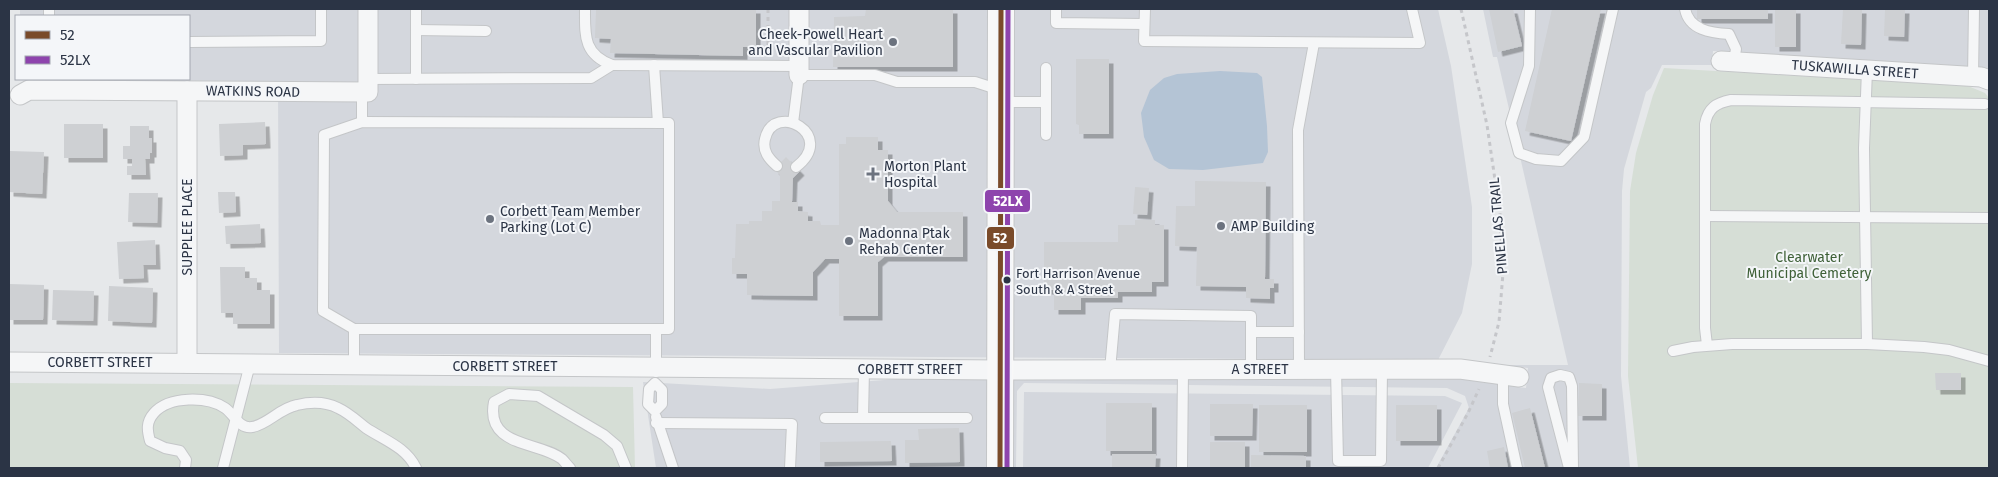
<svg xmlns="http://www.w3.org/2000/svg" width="1998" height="477" font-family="'Fira Sans',sans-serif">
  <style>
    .built { fill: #d4d7dd }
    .green { fill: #d6ded6 }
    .water { fill: #b4c4d5 }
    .building { fill: #ced0d3; filter: url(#shadow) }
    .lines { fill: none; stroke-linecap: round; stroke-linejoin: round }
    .lane-casing { stroke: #c4c6c8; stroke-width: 12 }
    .street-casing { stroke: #c4c6c8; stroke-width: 21 }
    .secondary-casing { stroke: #c4c6c8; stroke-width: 28 }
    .path { stroke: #c5c6ca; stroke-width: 3; stroke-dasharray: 4 4; stroke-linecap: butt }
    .lane { stroke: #f5f6f7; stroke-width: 10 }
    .street { stroke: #f5f6f7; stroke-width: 19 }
    .secondary { stroke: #f8f8f8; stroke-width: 26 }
    .bus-1-casing { stroke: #f4f6f9; stroke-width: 9 }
    .bus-2-casing { stroke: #f4f6f9; stroke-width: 9 }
    .bus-1 { stroke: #7a4b2a; stroke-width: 5 }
    .bus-2 { stroke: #8e44ad; stroke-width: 5 }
    .poi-dot { fill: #6c737f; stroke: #f4f6f9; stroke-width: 2 }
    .bus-dot { fill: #2b3445; stroke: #f4f6f9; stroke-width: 2 }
    .labels { text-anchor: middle; stroke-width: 4; stroke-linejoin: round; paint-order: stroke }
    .bus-label { font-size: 13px; fill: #2b3445; stroke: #f4f6f9; text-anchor: start }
    .poi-label { font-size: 14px; fill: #2b3445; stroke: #f4f6f9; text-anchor: start }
    .street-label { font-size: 14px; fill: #2b3445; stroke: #f4f6f9 }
    .park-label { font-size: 14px; fill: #3f6138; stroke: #f4f6f9 }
    .line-badge { stroke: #f4f6f9; stroke-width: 2 }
    .badge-label { font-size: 14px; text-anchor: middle; font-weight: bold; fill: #fff }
  </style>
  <defs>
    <filter id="shadow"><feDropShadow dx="4.5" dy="4.5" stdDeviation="0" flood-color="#0004"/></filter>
  </defs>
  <rect width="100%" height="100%" fill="#e6e8ea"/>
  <g class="built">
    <path d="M20 9H1438L1451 66 1472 207V264L1462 313 1438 360 279 353 278 81 21 80 189 79V16H20Z"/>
    <path d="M1483 9H1989V70L1982 67 1713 51 1712 65H1662L1651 88 1646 92 1624 169 1622 191 1621 376 1630 468H1436L1469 408 1465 396 1447 388 1024 383 1017 391 1016 468H1009V380L1459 379 1526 388 1528 368 1502 365H1568L1497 57H1493Z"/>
    <path d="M897 379 992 380V468H656L643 382 770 389Z"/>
    <path d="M1024 392 1445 396 1462 403 1428 468H1023Z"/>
  </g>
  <g class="green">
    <path d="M1664 68 1968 86 1985 93 1989 98V468H1638L1628 376 1630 191 1636 153 1653 95Z"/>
    <path d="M9 383 633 387 635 468H9Z"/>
  </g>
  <path class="water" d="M1220 71 1257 73 1262 77 1267 126 1268 152 1263 163 1203 170 1169 169 1154 160 1144 137 1141 113 1150 90 1164 78 1177 74Z"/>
  <g class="building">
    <path d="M596 9H756V47H743V56L610 53 611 39 595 38Z"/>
    <path d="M866 9H953V67H833L834 17 865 16Z"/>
    <path d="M1489 9H1513L1522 46 1498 52Z"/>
    <path d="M1552 9H1601L1571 141 1525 131Z"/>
    <rect x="1697" y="9" width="71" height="10"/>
    <rect x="1775" y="9" width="21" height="38"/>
    <path d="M1843 9H1862L1861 45 1841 44Z"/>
    <path d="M1885 9H1905L1904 37 1884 36Z"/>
    <path d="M1076 59H1109V134H1079V125L1076 124Z"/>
    <path d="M265 122 266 144 243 145V155L220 156 219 124Z"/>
    <rect x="64" y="124" width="39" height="34"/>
    <path d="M130 126H149V138H152V153H150V159H145L146 175H127V166H132V159H123V146H130Z"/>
    <path d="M846 137H878V150H888V201L897 212H963V257H884L878 262V316H839V259H825L813 272V296L747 295V274H732V258H735L736 224H749V221H762V211H772V201H780V175L774 169 786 157 800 171 793 178 792 202H798V211L808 212V221H820L821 225H839V144H846Z"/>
    <path d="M9 151 44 152 42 194 9 192Z"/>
    <path d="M1195 181 1266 182 1265 279H1274V288H1270V299L1246 298V287L1196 286 1197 247 1175 246 1176 206H1195Z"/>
    <path d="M1135 187 1149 188 1147 215 1133 214Z"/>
    <path d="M218 192H235L236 212 219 213Z"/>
    <path d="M129 193H158L157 223 128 222Z"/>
    <path d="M1135 220H1155V225H1164V282H1152V292H1118V298H1081V310H1054V290H1044V242H1118V225H1135Z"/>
    <path d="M260 224 261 243 226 244 225 226Z"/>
    <path d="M155 240 156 265H143L144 278 119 279 117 242Z"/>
    <path d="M220 267H245V278H257V290H270V324H233V313H221Z"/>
    <path d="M9 284 44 285 43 320H9Z"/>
    <path d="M109 286 153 288 152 323 108 321Z"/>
    <path d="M53 290 94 291 93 321 52 320Z"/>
    <path d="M1935 373H1961V390H1936Z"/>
    <path d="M1579 383 1602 384V416H1578Z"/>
    <rect x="1106" y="403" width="46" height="48"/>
    <path d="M1210 404H1253L1252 436H1210Z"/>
    <rect x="1259" y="405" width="48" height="47"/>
    <rect x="1396" y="405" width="41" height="36"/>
    <path d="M1530 408 1545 468H1525L1512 413Z"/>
    <path d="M959 428 960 462 905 463V440H919L918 429Z"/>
    <path d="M891 441 892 461 820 462V442Z"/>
    <rect x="1210" y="442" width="35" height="26"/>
    <path d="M1504 447 1508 468H1490L1487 451Z"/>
    <path d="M1112 454H1156L1155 468H1112Z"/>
    <path d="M1251 455 1306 456V468H1251Z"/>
  </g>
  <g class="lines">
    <g class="lane-casing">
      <g id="lane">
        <path d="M49 9V16"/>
        <path d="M416 9V79"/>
        <path d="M585 9C585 35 583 54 612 65L799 66"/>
        <path d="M1056 9V23L1144 24"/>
        <path d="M1145 9 1144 41 1420 43 1412 9"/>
        <path d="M1530 9 1529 66 1511 123 1519 153 1536 159 1561 161 1584 137 1613 9"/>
        <path d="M1685 9C1689 30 1711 33 1729 34L1736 49 1734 61"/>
        <path d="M416 30 486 31"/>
        <path d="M189 42 321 41V9"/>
        <path d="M654 65 658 123"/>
        <path d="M1867 70 1864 148 1867 344"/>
        <path d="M1973 77 1974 9"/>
        <path d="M368 79 591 78 612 65"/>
        <path d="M362 92V122"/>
        <path d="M1002 102H1046"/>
        <path d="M362 122 669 123V329H354L323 311 324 135Z"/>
        <path d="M793 123 799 75H875L897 82H975L1000 90"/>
        <path d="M1046 135V68"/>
        <path d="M777 166C769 159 762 151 765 139 774 100 838 135 796 167"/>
        <path d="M1705 216 1988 218"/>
        <path d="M354 329V365"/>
        <path d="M1251 332H1299"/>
        <path d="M1707 345 1705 328V124C1708 108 1716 103 1731 100L1985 104"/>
        <path d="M1673 351 1693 347 1732 344H1867L1924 347 1949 350 1989 361"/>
        <path d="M1299 369 1298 130 1314 43"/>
        <path d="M1336 369 1338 461H1381L1382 369"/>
        <path d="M1110 370 1115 314 1251 316V370"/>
        <path d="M656 372V329"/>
        <path d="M1503 375V404L1517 468"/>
        <path d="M655 383 662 390V404L655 411 648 404 649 389Z"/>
        <path d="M656 417 673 468"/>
        <path d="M825 418H967"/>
        <path d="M863 418 864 369"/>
        <path d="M656 423 792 424 790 468"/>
        <path d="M185 468 186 460 180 451 165 448 150 441C147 430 146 422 154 413 169 396 207 396 225 408 234 414 239 429 252 427 267 425 280 408 297 405 310 402 326 402 338 408 349 413 357 421 366 428 384 440 406 447 416 468"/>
        <path d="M223 468 250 364"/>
        <path d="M570 468C567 465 565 462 562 459 540 441 485 448 494 402L509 394 538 396 604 435 617 446 626 468"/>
        <path d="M1182 468 1183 370"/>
        <path d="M1569 468 1548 387 1551 378 1560 375 1569 377 1572 386 1573 468"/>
      </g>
    </g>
    <g class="street-casing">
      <g id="street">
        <path d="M799 9V75"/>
        <path d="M1721 61 1981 77 1989 80"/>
        <path d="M187 91V363"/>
        <path d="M20 95 29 90 368 92V9"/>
        <path d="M9 362 1000 370 1460 369 1519 377"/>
      </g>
    </g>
    <g class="secondary-casing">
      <path id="secondary" d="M1000 468 1001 9"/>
    </g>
    <g class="path">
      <path d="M768 9V53"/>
      <path d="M1461 9 1487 125 1500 214 1503 273 1499 322 1490 357"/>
      <path d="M1438 468 1468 413 1479 389"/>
    </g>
    <use href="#lane" class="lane"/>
    <use href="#street" class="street"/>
    <use href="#secondary" class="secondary"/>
    <g class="bus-1-casing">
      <path id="bus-1" d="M1000 468 1001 9"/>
    </g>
    <g class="bus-2-casing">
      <path id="bus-2" d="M1007 468 1008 9"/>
    </g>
    <use href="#bus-1" class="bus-1"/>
    <use href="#bus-2" class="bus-2"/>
  </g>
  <g class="poi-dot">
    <circle cx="893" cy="42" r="5"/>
    <path d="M870.5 166.5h5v5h5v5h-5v5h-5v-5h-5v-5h5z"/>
    <circle cx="490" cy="219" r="5"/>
    <circle cx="1221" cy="226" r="5"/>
    <circle cx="849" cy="241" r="5"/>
  </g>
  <circle class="bus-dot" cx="1007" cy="280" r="4.5"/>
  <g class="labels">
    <g class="bus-label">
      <text x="1016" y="278">Fort Harrison Avenue<tspan x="1016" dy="16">South &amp; A Street</tspan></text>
    </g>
    <g class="poi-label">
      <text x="883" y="39" text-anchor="end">Cheek-Powell Heart<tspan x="883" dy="16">and Vascular Pavilion</tspan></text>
      <text x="884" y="171">Morton Plant<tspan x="884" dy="16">Hospital</tspan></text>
      <text x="500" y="216">Corbett Team Member<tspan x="500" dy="16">Parking (Lot C)</tspan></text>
      <text x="1231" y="231">AMP Building</text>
      <text x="859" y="238">Madonna Ptak<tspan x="859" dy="16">Rehab Center</tspan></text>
    </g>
    <g class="street-label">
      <text transform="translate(1855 69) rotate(4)" y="5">TUSKAWILLA STREET</text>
      <text transform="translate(253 91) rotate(1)" y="5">WATKINS ROAD</text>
      <text transform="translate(1498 226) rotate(-95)" y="5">PINELLAS TRAIL</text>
      <text transform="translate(187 227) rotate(-90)" y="5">SUPPLEE PLACE</text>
      <text x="100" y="367">CORBETT STREET</text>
      <text x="505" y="371">CORBETT STREET</text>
      <text x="910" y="374">CORBETT STREET</text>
      <text x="1260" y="374">A STREET</text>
    </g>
    <g class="park-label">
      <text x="1809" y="262">Clearwater<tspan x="1809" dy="16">Municipal Cemetery</tspan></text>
    </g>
  </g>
  <g class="line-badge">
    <rect x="984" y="189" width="47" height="24" rx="5" fill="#8e44ad"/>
    <rect x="986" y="226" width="29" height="24" rx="5" fill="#7a4b2a"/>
  </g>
  <g class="badge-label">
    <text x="1008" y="206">52LX</text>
    <text x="1000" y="243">52</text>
  </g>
  <rect width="1998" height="477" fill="none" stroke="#2b3445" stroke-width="20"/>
  <rect x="15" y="15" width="175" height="65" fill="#f4f6f9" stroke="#a4a8b1"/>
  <rect x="25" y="31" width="25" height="8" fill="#7a4b2a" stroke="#a4a8b1"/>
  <text x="60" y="40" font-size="15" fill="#2b3445">52</text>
  <rect x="25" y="56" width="25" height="8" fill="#8e44ad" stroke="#a4a8b1"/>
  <text x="60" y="65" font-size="15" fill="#2b3445">52LX</text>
</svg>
